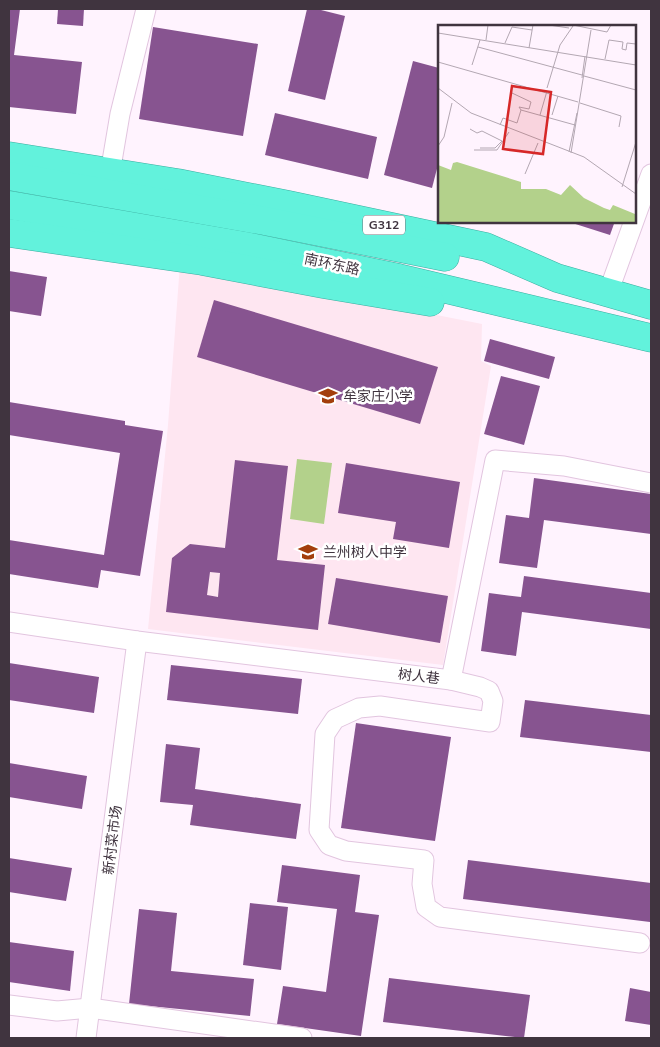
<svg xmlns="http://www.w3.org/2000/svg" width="660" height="1047" font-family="Mulish,'Noto Sans SC',sans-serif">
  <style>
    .education { fill: #fee6f1 }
    .grass { fill: #b3d18b }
    .building { fill: #875490; fill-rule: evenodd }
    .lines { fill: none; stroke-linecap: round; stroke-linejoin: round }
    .minor-casing { stroke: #e2c5df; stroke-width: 21 }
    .trunk-casing { stroke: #3dada0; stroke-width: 29 }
    .minor { stroke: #fff; stroke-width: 19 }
    .trunk { stroke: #62f2dc; stroke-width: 28 }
    .labels { text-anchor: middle; stroke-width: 5; stroke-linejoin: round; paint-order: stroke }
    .shield { fill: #fff; stroke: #797179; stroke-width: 1 }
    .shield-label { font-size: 12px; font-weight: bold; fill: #40343f }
    .street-label { font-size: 14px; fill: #40343f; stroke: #fff }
    .poi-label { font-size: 14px; fill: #40343f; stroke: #fff; text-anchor: start }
    .inset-road { fill: none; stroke: #b3a7b2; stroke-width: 1 }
    .view { fill: #d62828; fill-opacity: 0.15; stroke: #d62828; stroke-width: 2.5 }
    .inset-edge { fill: none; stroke: #40343f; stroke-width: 2.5 }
  </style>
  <rect width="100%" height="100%" fill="#fff3fe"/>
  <path class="education" d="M180 264 482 324 481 361 491 366 443 665 148 629 168 425Z"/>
  <path class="grass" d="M297 459 332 463 324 524 290 519Z"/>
  <g class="building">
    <path d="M9 9H20L14 55 82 62 76 114 9 107Z"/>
    <path d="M58 9H84L83 26 57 24Z"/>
    <path d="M307 9H317L345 16 325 100 288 91Z"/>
    <path d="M153 27 258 44 243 136 139 119Z"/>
    <path d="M413 61 439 68V161L432 188 384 175Z"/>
    <path d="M275 113 377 137 368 179 265 155Z"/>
    <path d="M566 221H615L610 235Z"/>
    <path d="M9 271 47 277 41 316 9 311Z"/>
    <path d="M214 300 438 367 420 424 197 357Z"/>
    <path d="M490 339 555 357 549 379 484 361Z"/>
    <path d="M501 376 540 386 524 445 484 434Z"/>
    <path d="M9 402 125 421V425L163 431 140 576 101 570 98 588 9 574V540L104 555 120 453 9 435Z"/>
    <path d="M235 460 288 466 277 560 325 565 318 630 166 612 172 558 190 544 225 548ZM210 572 220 573 218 597 207 595Z"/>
    <path d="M346 463 460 482 449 548 393 539 396 522 338 513Z"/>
    <path d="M534 478 651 494V534L544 520 537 568 499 563 506 515 529 518Z"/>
    <path d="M524 576 651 593V629L522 612 516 656 481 651 489 593 521 597Z"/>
    <path d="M336 578 448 596 440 643 328 624Z"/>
    <path d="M9 663 99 677 94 713 9 700Z"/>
    <path d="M171 665 302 679 298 714 167 700Z"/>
    <path d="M525 700 651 715V752L520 737Z"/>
    <path d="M356 723 451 737 435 841 341 828Z"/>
    <path d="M166 744 200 748 195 789 301 804 296 839 190 825 193 805 160 802Z"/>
    <path d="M9 763 87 776 82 809 9 797Z"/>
    <path d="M9 858 72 868 66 901 9 892Z"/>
    <path d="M468 860 651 883 650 922 463 899Z"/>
    <path d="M282 865 360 875 355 912 379 915 361 1036 277 1024 283 986 326 992 337 909 277 902Z"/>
    <path d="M250 903 288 907 281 970 243 965Z"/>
    <path d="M139 909 177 913 171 971 254 979 250 1016 129 1004Z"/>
    <path d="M9 942 74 951 70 991 9 982Z"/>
    <path d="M389 978 530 995 524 1038 383 1022Z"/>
    <path d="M630 988 651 992V1025L625 1021Z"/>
  </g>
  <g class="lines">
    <g class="minor-casing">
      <g id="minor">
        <path d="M110 173 120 114 146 9"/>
        <path d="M608 293 651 174"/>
        <path d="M9 622 137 641 451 680 495 460 564 466 651 483"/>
        <path d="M451 680 480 687 489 691 493 701 490 722 380 706 359 708 335 719 325 734 319 830 329 845 346 851 424 860 422 884 426 907 440 917 640 943"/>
        <path d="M9 1005 57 1011 90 1008 302 1038"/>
        <path d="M86 1038 137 641"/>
      </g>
    </g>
    <g class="trunk-casing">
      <g id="trunk">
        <path d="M9 156 178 183 289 205 486 247 557 278 651 305"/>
        <path d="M9 176 265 221 445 257"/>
        <path d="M9 205 245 246 399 278 651 338"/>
        <path d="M9 233 202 261 323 284 430 302"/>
      </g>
    </g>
    <use href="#minor" class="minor"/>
    <use href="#trunk" class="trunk"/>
  </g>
  <defs>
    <g id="school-bare" transform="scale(1.5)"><path d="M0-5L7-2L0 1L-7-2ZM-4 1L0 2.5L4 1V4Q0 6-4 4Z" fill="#a33f0c" stroke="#fff" stroke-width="2.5" paint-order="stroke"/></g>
  </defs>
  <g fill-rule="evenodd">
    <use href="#school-bare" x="328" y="396"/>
    <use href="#school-bare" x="308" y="552"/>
  </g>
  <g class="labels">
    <rect class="shield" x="363" y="215.5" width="42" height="19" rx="4"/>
    <g class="shield-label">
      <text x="384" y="229">G312</text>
    </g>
    <g class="street-label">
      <text transform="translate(332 264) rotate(12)" y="5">南环东路</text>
      <text transform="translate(419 676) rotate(7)" y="5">树人巷</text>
      <text transform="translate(112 840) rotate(-83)" y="5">新村菜市场</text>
    </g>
    <g class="poi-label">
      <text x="343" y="401">牟家庄小学</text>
      <text x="323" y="557">兰州树人中学</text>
    </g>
  </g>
  <g transform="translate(438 25)">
    <rect width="198" height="198" fill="#fff3fe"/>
    <path d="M19 137 83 157V164H108L123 170 132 160 146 173 166 183 172 185 175 180 197 189V197H0V140L13 145 15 138Z" fill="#b3d18b"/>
    <path class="inset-road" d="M111 0 131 3M135 0 169 7 173 0M0 8 198 40M48 15 50 0M67 18 74 2 94 5M40 22 144 50M91 23 95 0M167 34 171 15 185 17 184 24 188 25 189 18 198 19M0 37 140 77M34 40 42 15M146 51 198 65M144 53 147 31M0 63 33 88 146 132 198 169M109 63 122 20 135 1M74 68 93 77 91 84 81 82 83 85M142 78 183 91 181 102M102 90 109 66M114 90 120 71M62 100 65 93 79 98 83 85 137 100M32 104 39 108 44 106 64 116 57 123H42M0 121 6 112 14 78M36 125H59L71 107M131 127 139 88M133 128 153 5M87 149 100 118M184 162 198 117"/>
    <path class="view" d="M74 61 113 67 105 129 65 124Z"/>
    <rect width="198" height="198" class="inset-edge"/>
  </g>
  <rect width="660" height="1047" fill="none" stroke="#40343f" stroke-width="20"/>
</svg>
